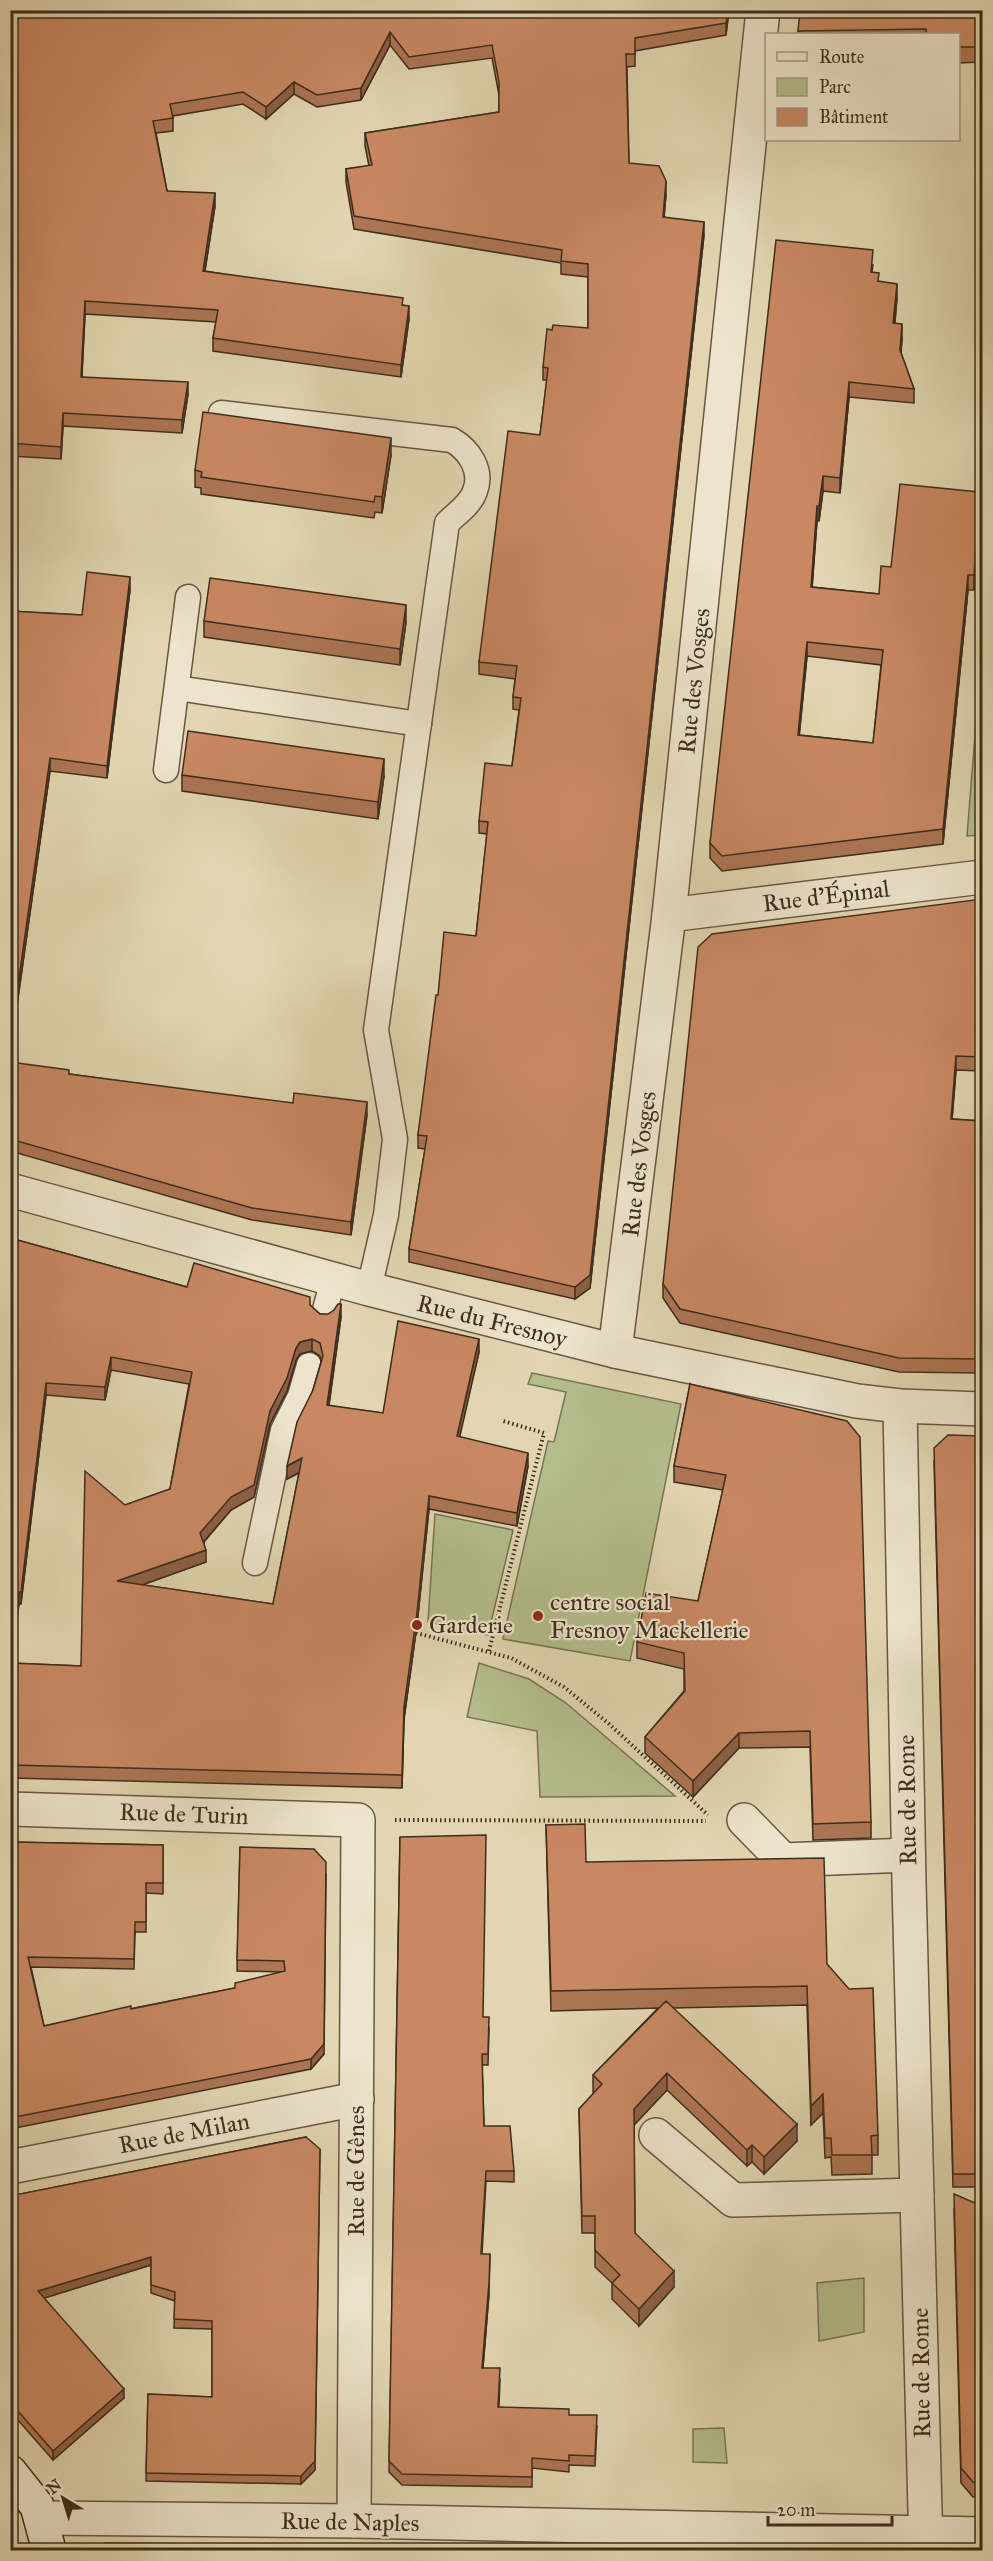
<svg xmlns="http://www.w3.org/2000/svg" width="993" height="2561" font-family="'IM FELL Great Primer',serif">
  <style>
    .green { fill: #b3bd8b; stroke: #797454; stroke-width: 1.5 }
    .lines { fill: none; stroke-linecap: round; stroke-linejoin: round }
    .lane-casing { stroke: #685642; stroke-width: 27 }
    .street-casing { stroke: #685642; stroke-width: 36 }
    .secondary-casing { stroke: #3f2c1d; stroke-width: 36 }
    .path { stroke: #3f2c1d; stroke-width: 4; stroke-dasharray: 1.5 3; stroke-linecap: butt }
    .lane { stroke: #ece4cc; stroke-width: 24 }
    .street { stroke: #ece4cc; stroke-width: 33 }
    .secondary { stroke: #ece4cc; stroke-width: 33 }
    .wall { fill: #ac7554; stroke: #3f2c1d; stroke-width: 1.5; fill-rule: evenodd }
    .shaded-wall { fill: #8c5f45; stroke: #3f2c1d; stroke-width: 1.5 }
    .building { fill: #c88862; stroke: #3f2c1d; stroke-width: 1.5; fill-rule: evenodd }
    .poi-dot { fill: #8f2418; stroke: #ece4cc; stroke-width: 2 }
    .labels { text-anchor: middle; stroke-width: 4.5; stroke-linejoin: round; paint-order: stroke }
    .street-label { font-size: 24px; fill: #3f2c1d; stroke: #ece4cc }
    .poi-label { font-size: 24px; fill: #3f2c1d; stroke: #ece4cc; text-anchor: start }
  </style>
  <rect width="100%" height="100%" fill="#e1d6b1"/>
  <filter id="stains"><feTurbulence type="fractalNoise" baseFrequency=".00333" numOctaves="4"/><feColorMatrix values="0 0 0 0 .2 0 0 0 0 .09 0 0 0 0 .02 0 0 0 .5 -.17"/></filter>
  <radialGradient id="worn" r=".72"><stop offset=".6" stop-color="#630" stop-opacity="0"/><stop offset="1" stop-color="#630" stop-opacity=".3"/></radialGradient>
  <g class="green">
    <path d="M980 672H982V835L967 836Z"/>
    <path d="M532 1373 681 1404 630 1661 503 1639 548 1441 554 1442 566 1392 528 1384Z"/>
    <path d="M435 1514 513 1530 488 1635 428 1622Z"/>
    <path d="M479 1663 529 1679 566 1703 675 1796 540 1797 537 1731 467 1717Z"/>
    <path d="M864 2278V2332L819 2341 817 2283Z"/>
    <path d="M724 2428 727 2463 693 2462V2429Z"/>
    <path d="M362 2546 530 2548V2550H361Z"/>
  </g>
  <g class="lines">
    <g class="lane-casing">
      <g id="lane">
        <path d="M221 413 452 440C469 450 483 470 475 491 471 504 456 514 447 523L376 1030 395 1139 386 1215 369 1289"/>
        <path d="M177 688 419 724"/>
        <path d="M166 770 188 597"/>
        <path d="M324 1313 333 1280"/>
        <path d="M255 1563 283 1430 300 1396 309 1365"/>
      </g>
    </g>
    <g class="street-casing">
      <g id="street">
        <path d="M669 915 982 877"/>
        <path d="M10 1190 369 1289 615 1351 857 1401 900 1406 982 1409"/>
        <path d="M615 1351 669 915 763 10"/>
        <path d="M900 1406 909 1883 926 2550"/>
        <path d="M10 1809 358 1820 354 2521"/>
        <path d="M744 1820 783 1860 908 1855"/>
        <path d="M656 2135 733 2200 917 2195"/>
        <path d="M10 2167 357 2099"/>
        <path d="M42 2518 354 2521 982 2534"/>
      </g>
    </g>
    <g class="secondary-casing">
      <path id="secondary" d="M10 2472 37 2506 49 2550"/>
    </g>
    <g class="path">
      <path d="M416 1633 511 1658 564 1687 608 1723 708 1815"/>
      <path d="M489 1651 544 1433 503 1421"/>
      <path d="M395 1820 706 1821"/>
    </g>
    <use href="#lane" class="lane"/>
    <use href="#street" class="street"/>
    <use href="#secondary" class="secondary"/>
  </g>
  <g class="wall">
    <path d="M32 10H729L726 35 635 51V66L627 67 629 163 666 194 664 217 704 235 590 1288 575 1299 409 1262V1249L425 1149 418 1148V1135L438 995 476 936 487 834 479 833V821L512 766 519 710 513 709V697L515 679 479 674V662L540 435 547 380H543V367L588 328V277L561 274V263L354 229 346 182V169L369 166 365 146V133L499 112V95L492 58 409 69 390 45 361 100 317 107 294 94 266 119 243 104 173 116V131L156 133 167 191 215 206 205 271 403 305 409 319 401 377 213 351V338L216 322 85 314 82 377 188 394 182 433 63 426 61 459 10 456V14Z"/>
    <path d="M982 10V62L958 63V34H798V31Z"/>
    <path d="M873 264 872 272 879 282 897 298 895 323 902 338 901 353 914 389V403L849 397 840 493 823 491 819 521H817L812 587 879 594 891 567 979 506 974 590H968L943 844 722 871 710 858V843ZM807 656 881 665 873 743 799 735Z"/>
    <path d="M391 455 382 513 375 512 374 518 201 494V488L195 487V470Z"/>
    <path d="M130 590 107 778 50 771 10 1055V611L82 615Z"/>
    <path d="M204 621 406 622 400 665 204 637Z"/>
    <path d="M182 775 384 776 378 819 182 791Z"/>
    <path d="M982 899V1071L956 1070 952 1119 982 1121V1373L899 1372 680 1323 663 1298V1284Z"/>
    <path d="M10 1062 69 1074 367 1115 351 1235 252 1220 10 1151Z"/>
    <path d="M10 1238 187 1287 310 1305 320 1314 341 1317 329 1406 383 1413 479 1352 459 1437 528 1466 517 1526 429 1509 417 1625 404 1719 402 1788 10 1778ZM312 1351 320 1356 321 1362 287 1479 299 1473 273 1604 142 1585 206 1562 204 1542 231 1510 254 1497 270 1424 287 1391 296 1360 300 1354ZM111 1370 189 1384 170 1489 125 1505 81 1666 11 1663 19 1604H21L46 1395 105 1400Z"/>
    <path d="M690 1384 871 1822V1838L813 1840 810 1747 739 1748 693 1797 645 1753V1737L684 1691V1669L637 1658V1642L698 1601 723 1490 674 1482V1466Z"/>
    <path d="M982 1436V2187H953L934 1461Z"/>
    <path d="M546 1825 586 1862 827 1964 878 2135V2155H872V2174L832 2175 831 2157 825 2158 823 2113 811 2125 807 2005 673 2008 797 2141 764 2174 752 2162 747 2166 667 2090 634 2125 635 2233 674 2287 639 2326 612 2299V2283L595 2267V2233H582L579 2109 594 2093 593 2092V2075L658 2008 551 2011Z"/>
    <path d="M400 1837 483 2017 489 2028 488 2065H482L484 2126 514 2171V2182L486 2181 482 2254 489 2294 483 2368 500 2379 499 2407 569 2415 597 2426 595 2466 569 2465V2472L532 2468V2487L402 2485 389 2472Z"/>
    <path d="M10 1842 163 1845V1894L146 1893V1932H135L134 1969 31 1967 44 2026 235 1988 283 1972 237 1971 240 1847 324 2054 311 2069 10 2129Z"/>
    <path d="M306 2137 315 2470 301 2484 146 2481 148 2394 212 2397V2329L174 2328 175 2301 151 2293V2265L44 2298 124 2398 53 2460 10 2411V2196Z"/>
    <path d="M982 2206V2497H973L961 2483 954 2209Z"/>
  </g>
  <g class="shaded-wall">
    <path d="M728 10H729L726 35V23Z"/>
    <path d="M390 32V45L361 100V88Z"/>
    <path d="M294 82V94L266 119V107Z"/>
    <path d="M666 181V194L663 230V217Z"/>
    <path d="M215 193V206L203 283V271Z"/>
    <path d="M704 222V235L590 1288 575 1299V1287Z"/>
    <path d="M897 284V298L893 338V323Z"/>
    <path d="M85 301V314L81 390V377Z"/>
    <path d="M409 306V319L401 377V365Z"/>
    <path d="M902 324V338L900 365V350Z"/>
    <path d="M188 382V394L182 433V420Z"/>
    <path d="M849 382V397L840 493V478Z"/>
    <path d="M63 413V426L61 459V447Z"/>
    <path d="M391 438V455L382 513V497Z"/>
    <path d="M823 476V491L819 521V506Z"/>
    <path d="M979 492V506L974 590V575Z"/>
    <path d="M817 506V521L811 602V587Z"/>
    <path d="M968 575V590L943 844V829Z"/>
    <path d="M130 577V590L107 778V766Z"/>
    <path d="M406 605V622L400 665V649Z"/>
    <path d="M807 642V656L798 749V735Z"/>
    <path d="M50 758V771L10 1055V1042Z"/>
    <path d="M384 759V776L378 819V802Z"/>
    <path d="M956 1056V1070L951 1133V1119Z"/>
    <path d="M367 1102V1115L351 1235V1222Z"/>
    <path d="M341 1304V1317L327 1418V1405Z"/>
    <path d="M312 1339V1351L300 1354 296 1360 287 1391 270 1424 254 1497 231 1510 200 1546V1533L270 1411 296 1348 300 1342Z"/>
    <path d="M479 1339V1352L457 1449V1436Z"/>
    <path d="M111 1357V1370L105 1400V1387Z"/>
    <path d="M46 1383V1395L21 1604V1592Z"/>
    <path d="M528 1453V1466L517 1526V1513Z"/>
    <path d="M302 1458V1471L287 1479V1466Z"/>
    <path d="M429 1496V1509L417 1625 404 1719 402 1788 404 1707Z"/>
    <path d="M206 1550V1562L117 1594V1581Z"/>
    <path d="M19 1592V1604L10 1667V1654Z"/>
    <path d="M739 1733V1748L693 1797V1781Z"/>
    <path d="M326 1873 324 2054 311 2069V2059Z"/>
    <path d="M667 2073V2090L634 2125V2109Z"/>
    <path d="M823 2094V2113L811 2125V2106Z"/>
    <path d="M797 2124V2141L764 2174V2157Z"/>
    <path d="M752 2145V2162L747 2166V2150Z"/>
    <path d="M320 2149 315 2470 301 2484V2476Z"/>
    <path d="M490 2254 489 2294 482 2378V2368Z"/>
    <path d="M151 2257V2265L38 2300V2291Z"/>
    <path d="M674 2271V2287L639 2326V2309Z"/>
    <path d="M124 2389V2398L53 2460V2451Z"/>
  </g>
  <g class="building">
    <path d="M32 10H728L726 23 635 38V54H626L629 163 659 166 666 181 663 217 704 222 590 1275 575 1287 409 1249 427 1136 418 1135 436 995H438L444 932 476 936 488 822 479 821 485 763 512 766 521 698 513 697 517 666 479 662 508 431 540 435 548 368 543 367 547 329 552 330 553 325 588 328V264L561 261 562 250 354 216 346 169 372 165 365 133 499 112V82L492 45 409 57 390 32 361 88 317 95 294 82 266 107 243 92 170 104 173 118 153 121 167 191 215 193 203 271 403 298 402 305 409 306 401 365 213 338 218 310 85 301 81 377 188 382 182 420 63 413 61 447 10 443V14Z"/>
    <path d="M800 10H982V47H958V34H926V29L798 31Z"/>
    <path d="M776 240 873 250 871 272 879 273 878 281 897 284 893 323 902 324 900 350 914 389 849 382 840 478 823 476 819 506H817L811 587 879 594 881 566 891 567 900 484 979 492 974 575H968L943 829 722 856 710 843ZM807 642 883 650 873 743 798 735Z"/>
    <path d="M203 412 391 438 382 497 375 496 374 502 201 477 202 472 195 470Z"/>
    <path d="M87 572 130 577 107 766 50 758 10 1042V611L82 615Z"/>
    <path d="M210 578 406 605 400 649 204 621Z"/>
    <path d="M188 731 384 759 378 802 182 775Z"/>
    <path d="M982 899V1057L956 1056 951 1119 982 1121V1359L899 1358 680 1309 663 1284 698 947 712 934Z"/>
    <path d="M10 1062 69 1070V1074L293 1103 294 1093 367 1102 351 1222 252 1208 10 1139Z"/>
    <path d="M10 1238 187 1287 194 1263 310 1297V1305L320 1314H328L334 1310 338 1304H341L327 1405 383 1413 398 1321 479 1339 457 1436 528 1453 517 1513 429 1496 417 1612 404 1707 402 1775 10 1765V1663L81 1666 85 1471 125 1505 170 1489 192 1372 111 1357 105 1387 46 1383 21 1592H19L10 1654ZM312 1339 320 1343 323 1356 313 1390 297 1422 287 1466 302 1458 273 1604 117 1581 206 1550 200 1533 231 1497 254 1485 270 1411 287 1378 296 1348 300 1342Z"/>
    <path d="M690 1384 847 1421 860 1437 871 1822 813 1824 810 1731 739 1733 693 1781 645 1737 685 1691 684 1653 637 1642 646 1593 698 1601 726 1475 674 1466Z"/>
    <path d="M948 1435 982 1436V2174H953L934 1448Z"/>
    <path d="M585 1824 586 1862 824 1858 827 1964 849 1989 873 1988 878 2135 871 2136 872 2155H832L831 2138H825L823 2094 811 2106 807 1986 551 1991 546 1825Z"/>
    <path d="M486 1835 483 2017H489L488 2054H482L484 2126H510L514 2171H486L481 2254H490L489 2283 482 2368H500L498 2407 569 2409V2415H597L595 2456 569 2455V2461L532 2458V2477L402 2474 389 2461 400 1837Z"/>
    <path d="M10 1842 163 1845V1883H146V1922H135L134 1959 28 1957 44 2026 131 2006V2009L235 1988V1983L285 1971 284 1961 237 1960 240 1847 314 1849 326 1862 324 2044 311 2059 10 2118Z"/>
    <path d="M666 2001 797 2124 764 2157 752 2145 747 2150 667 2073 634 2109 635 2233 674 2271 639 2309 612 2283 620 2275 595 2250V2216H582L579 2109 602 2084 593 2075Z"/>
    <path d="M306 2137 320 2149 315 2461 301 2476 146 2473 148 2394 212 2397V2321L174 2319 175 2292 151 2285V2257L38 2291 124 2389 53 2451 10 2402V2196Z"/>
    <path d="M954 2194 982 2206V2482H973L961 2468Z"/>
    <path d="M105 2543 301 2545V2550H97Z"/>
    <path d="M658 2546 885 2550H659Z"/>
  </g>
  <g class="poi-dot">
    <circle cx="538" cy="1616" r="6"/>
    <circle cx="417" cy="1625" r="6"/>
  </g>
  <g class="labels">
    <g class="street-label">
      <text transform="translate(694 681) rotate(-84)" y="8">Rue des Vosges</text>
      <text transform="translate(826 896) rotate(-7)" y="8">Rue d'Épinal</text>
      <text transform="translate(639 1164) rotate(-83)" y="8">Rue des Vosges</text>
      <text transform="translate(492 1321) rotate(14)" y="8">Rue du Fresnoy</text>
      <text transform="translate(907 1800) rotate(-91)" y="8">Rue de Rome</text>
      <text transform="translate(184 1814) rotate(2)" y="8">Rue de Turin</text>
      <text transform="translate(184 2133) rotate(-11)" y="8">Rue de Milan</text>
      <text transform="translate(356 2171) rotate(-90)" y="8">Rue de Gênes</text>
      <text transform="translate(921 2373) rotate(-91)" y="8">Rue de Rome</text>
      <text transform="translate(350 2522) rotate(1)" y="8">Rue de Naples</text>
    </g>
    <g class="poi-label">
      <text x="550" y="1610">centre social<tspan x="550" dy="28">Fresnoy Mackellerie</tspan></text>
      <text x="429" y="1633">Garderie</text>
    </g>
  </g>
  <rect width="993" height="2561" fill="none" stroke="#e1d6b1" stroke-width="36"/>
  <rect x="12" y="12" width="969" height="2537" fill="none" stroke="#3f2c1d" stroke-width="3"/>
  <rect x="18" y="18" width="957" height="2525" fill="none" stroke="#3f2c1d" stroke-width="1.5"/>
  <rect x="765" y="33" width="195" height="108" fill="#ece4cc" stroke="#a79a86" stroke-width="1.5"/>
  <rect x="777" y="52" width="30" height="9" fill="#ece4cc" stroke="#a79a86" stroke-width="1.5"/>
  <text x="819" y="63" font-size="18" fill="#3f2c1d">Route</text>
  <rect x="777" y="78" width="30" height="18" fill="#b3bd8b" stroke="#a79a86" stroke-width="1.5"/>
  <text x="819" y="93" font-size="18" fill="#3f2c1d">Parc</text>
  <rect x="777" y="108" width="30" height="18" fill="#c88862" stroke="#a79a86" stroke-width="1.5"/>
  <text x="819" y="123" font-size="18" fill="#3f2c1d">Bâtiment</text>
  <g transform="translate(63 2498) rotate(322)" stroke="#ece4cc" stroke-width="4.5" paint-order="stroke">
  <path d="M0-4.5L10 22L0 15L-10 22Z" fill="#3f2c1d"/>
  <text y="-9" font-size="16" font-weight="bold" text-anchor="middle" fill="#3f2c1d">N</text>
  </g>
  <path d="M768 2516v9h124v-9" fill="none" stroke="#3f2c1d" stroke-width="3"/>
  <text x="777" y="2516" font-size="18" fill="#3f2c1d" stroke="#ece4cc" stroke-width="4.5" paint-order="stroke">20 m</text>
  <rect width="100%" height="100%" filter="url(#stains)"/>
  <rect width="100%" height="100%" fill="url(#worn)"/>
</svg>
